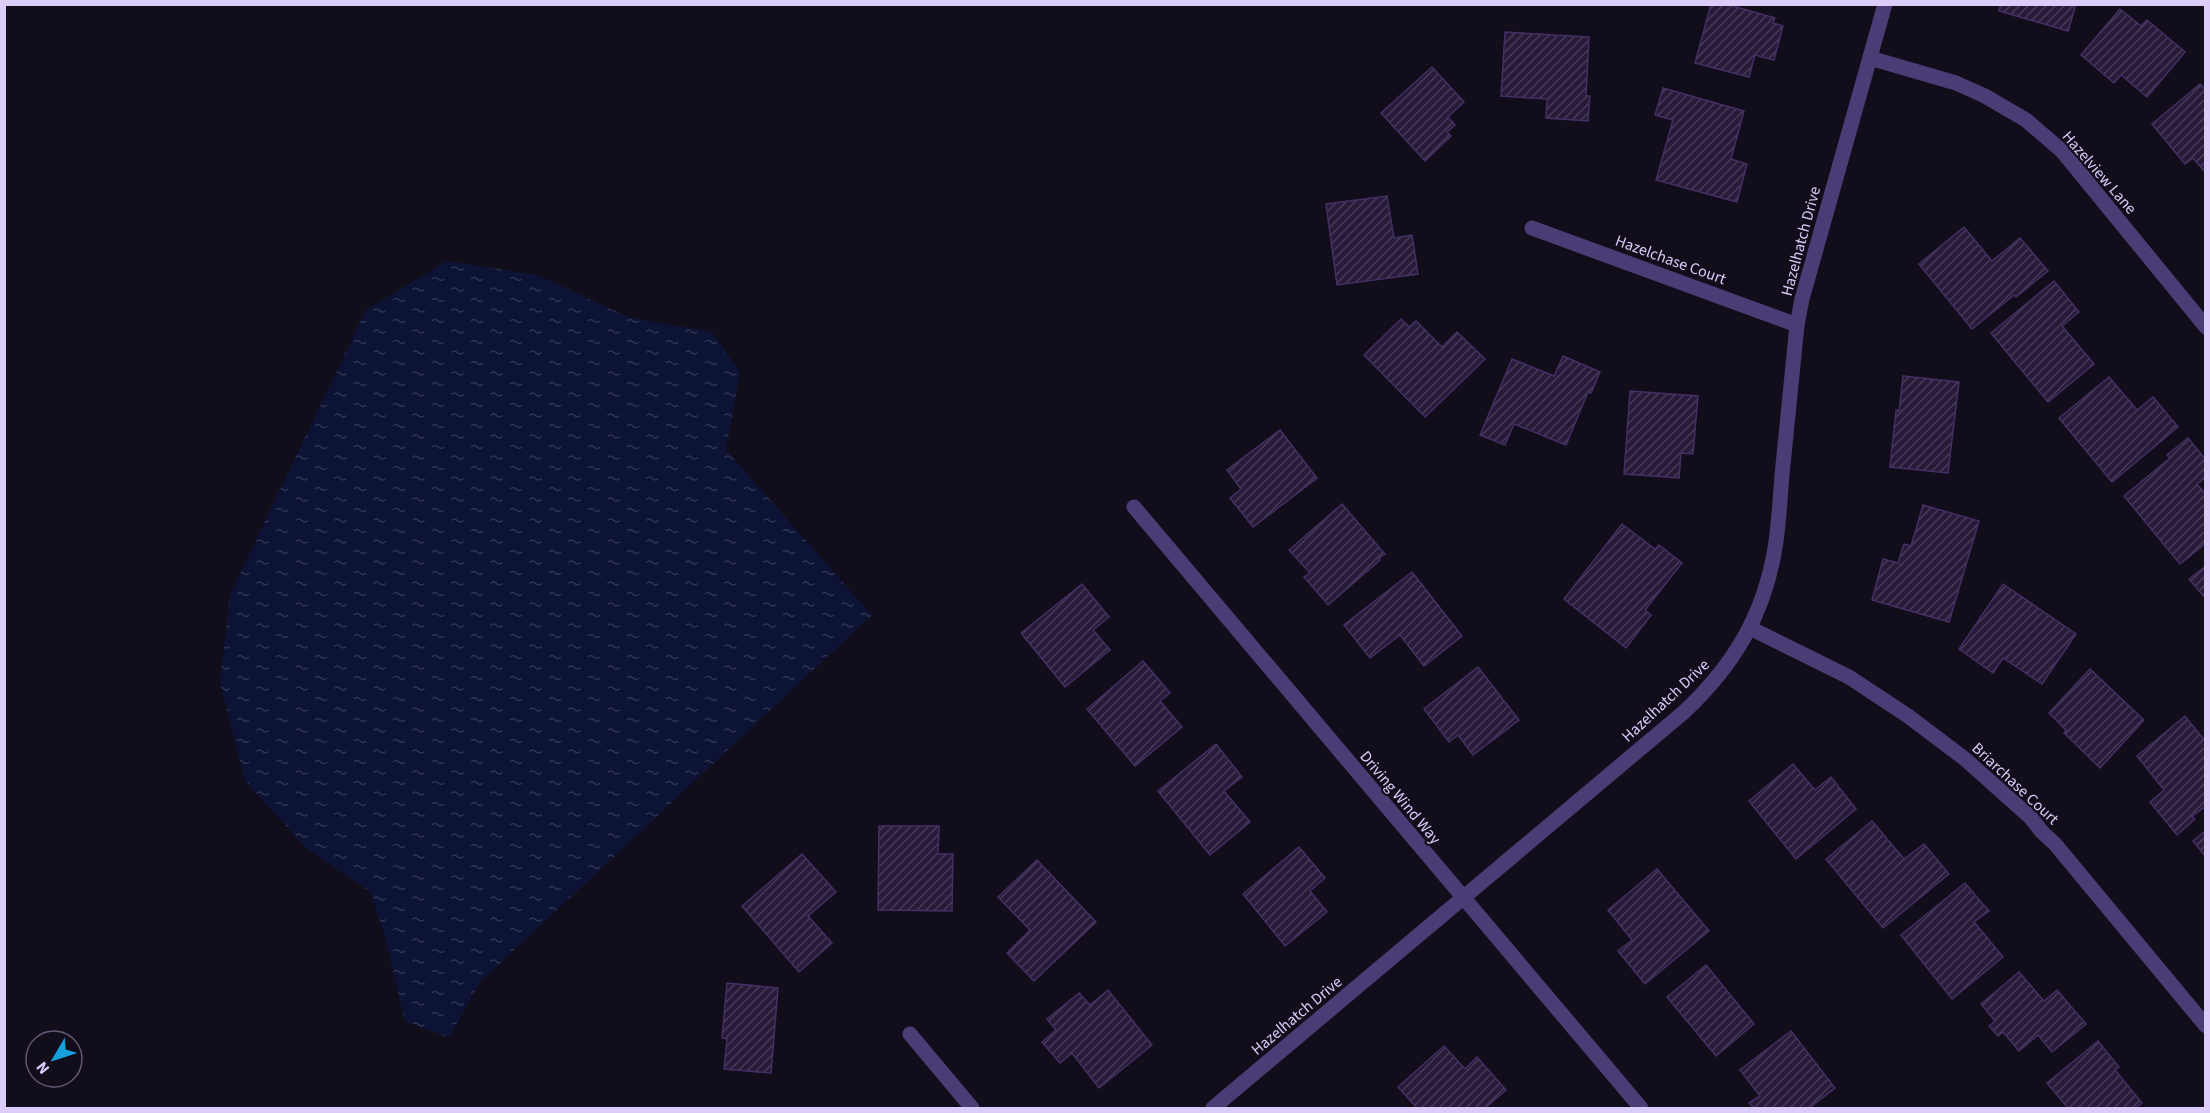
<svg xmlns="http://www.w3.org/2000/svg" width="2210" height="1113" font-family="'Source Sans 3',sans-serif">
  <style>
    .water { fill: url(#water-ripples) }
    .building { fill: url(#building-hatch); stroke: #442f64; stroke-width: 1.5 }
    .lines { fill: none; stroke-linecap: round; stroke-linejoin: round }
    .street { stroke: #4a3d76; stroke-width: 15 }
    .labels { text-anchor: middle; stroke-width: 4.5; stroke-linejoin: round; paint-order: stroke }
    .street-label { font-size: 16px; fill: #dbccfa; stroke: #120d1b }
  </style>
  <defs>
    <pattern id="water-ripples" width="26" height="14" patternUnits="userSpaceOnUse" patternTransform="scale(1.5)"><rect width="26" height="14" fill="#0d1334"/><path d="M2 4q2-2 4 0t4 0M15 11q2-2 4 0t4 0" fill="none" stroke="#303452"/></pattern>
    <pattern id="building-hatch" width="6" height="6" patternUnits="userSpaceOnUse" patternTransform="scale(1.5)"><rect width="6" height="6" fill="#281b3a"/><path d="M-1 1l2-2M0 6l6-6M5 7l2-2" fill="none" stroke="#473b57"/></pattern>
  </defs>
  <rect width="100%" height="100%" fill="#120d1b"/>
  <path class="water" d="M447 261 538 275 628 317 712 332 740 372 726 450 872 615 480 982 449 1038 405 1021 383 930 370 892 306 848 245 781 220 682 230 594 366 310Z"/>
  <g class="building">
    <path d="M1711 4H1726L1775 18 1773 23 1783 26 1774 60 1755 55 1749 77 1695 63Z"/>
    <path d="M2001 4H2076L2068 31 1999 11Z"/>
    <path d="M2120 9 2141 26 2147 20 2185 52 2147 97 2121 75 2114 83 2081 55Z"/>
    <path d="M1505 32 1589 37 1586 96H1590L1588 121 1546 118 1547 99 1501 96Z"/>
    <path d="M1432 67 1464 102 1448 117 1455 125 1447 132 1451 136 1425 161 1381 113Z"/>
    <path d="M2200 84 2206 91V173L2193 158 2185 164 2152 124Z"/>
    <path d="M1663 88 1744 111 1731 159 1747 164 1737 202 1656 180 1673 120 1655 115Z"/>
    <path d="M1387 196 1394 238 1412 235 1418 274 1337 285 1326 204Z"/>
    <path d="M1964 227 1992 261 2020 238 2048 271 2016 297 2014 295 1972 329 1919 264Z"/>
    <path d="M2054 281 2079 312 2062 326 2094 364 2048 402 1991 333Z"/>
    <path d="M1401 319 1409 327 1416 321 1442 347 1457 332 1485 359 1425 417 1364 355Z"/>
    <path d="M1563 356 1600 372 1591 393 1588 392 1566 445 1514 424 1505 445 1480 435 1512 359 1554 376Z"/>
    <path d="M1903 376 1959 382 1948 473 1890 467 1896 410 1899 411Z"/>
    <path d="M2109 377 2137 410 2153 397 2178 427 2112 482 2059 418Z"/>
    <path d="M1630 391 1698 396 1693 454 1681 453 1679 478 1624 474Z"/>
    <path d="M1280 430 1317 478 1253 527 1230 498 1241 489 1227 470Z"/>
    <path d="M2188 438 2206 460V477L2197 484 2206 495V543L2180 564 2124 496 2170 458 2167 455Z"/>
    <path d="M1342 504 1385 554 1379 558 1380 560 1328 605 1304 577 1310 573 1289 550Z"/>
    <path d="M1923 505 1979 521 1949 622 1872 600 1883 559 1898 563 1904 544 1911 546Z"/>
    <path d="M1622 524 1655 549 1659 545 1682 563 1645 610 1651 615 1626 648 1564 599Z"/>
    <path d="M2206 566V599L2189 579Z"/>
    <path d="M1412 572 1462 636 1424 666 1400 635 1370 658 1344 625Z"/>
    <path d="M1082 584 1109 617 1093 630 1110 650 1065 687 1021 633Z"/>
    <path d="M2003 584 2076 634 2042 684 2003 658 1993 673 1959 649Z"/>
    <path d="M1143 661 1170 693 1160 701 1182 727 1135 766 1087 709Z"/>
    <path d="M1478 667 1519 720 1473 755 1458 735 1449 742 1424 709Z"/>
    <path d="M2090 669 2144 720 2100 768 2064 733 2066 730 2049 713Z"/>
    <path d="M2185 716 2206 742V806L2192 816 2195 819 2177 835 2150 802 2164 790 2137 756Z"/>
    <path d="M1216 744 1242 777 1224 791 1250 822 1210 855 1158 791Z"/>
    <path d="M1793 764 1815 790 1831 777 1856 809 1796 859 1749 801Z"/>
    <path d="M1872 821 1904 859 1924 844 1949 874 1883 928 1826 859Z"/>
    <path d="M879 826H939L938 854H953L952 911 878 910Z"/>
    <path d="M2206 830V857L2193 841Z"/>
    <path d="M1299 847 1325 878 1310 891 1327 912 1285 946 1243 894Z"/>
    <path d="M802 854 836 892 808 916 832 943 799 972 742 906Z"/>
    <path d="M1037 860 1096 922 1034 981 1007 953 1030 930 998 897Z"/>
    <path d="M1657 869 1709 931 1645 984 1618 951 1632 940 1608 910Z"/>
    <path d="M1965 883 1989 911 1974 922 2003 957 1952 999 1901 935Z"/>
    <path d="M1706 965 1754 1024 1716 1056 1667 997Z"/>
    <path d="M2019 972 2044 1001 2057 990 2086 1024 2052 1052 2038 1035 2019 1051 2003 1032 1998 1036 1989 1026 1995 1021 1981 1004Z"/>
    <path d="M727 983 778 988 771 1073 724 1069 727 1039 722 1038Z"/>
    <path d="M1108 990 1152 1045 1099 1088 1072 1053 1060 1063 1042 1042 1056 1030 1047 1019 1079 993 1090 1005Z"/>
    <path d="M1791 1031 1835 1088 1809 1108H1754L1749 1103 1760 1096 1740 1070Z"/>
    <path d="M2098 1041 2119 1067 2115 1070 2142 1103 2136 1108H2068L2047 1083Z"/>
    <path d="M1444 1046 1465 1069 1477 1057 1506 1090 1485 1108H1417L1398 1087Z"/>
  </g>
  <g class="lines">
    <g class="street">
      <path d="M1870 58 1956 83 1985 96 2026 120 2062 151 2206 327"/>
      <path d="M1532 228 1797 325"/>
      <path d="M1134 507 1641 1108"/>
      <path d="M1750 628 1849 677 1908 716 1965 759 2031 818 2042 832 2055 844 2206 1026"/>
      <path d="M910 1034 972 1108"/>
      <path d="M1213 1108 1684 712C1734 665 1764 615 1775 548 1779 524 1780 499 1782 475 1787 425 1792 375 1797 325L1802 299 1885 4"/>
    </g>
  </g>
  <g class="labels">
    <g class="street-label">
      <text transform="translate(2100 172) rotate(49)" y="6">Hazelview Lane</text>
      <text transform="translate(1800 241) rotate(-75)" y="6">Hazelhatch Drive</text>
      <text transform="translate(1671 259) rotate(20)" y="6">Hazelchase Court</text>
      <text transform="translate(1665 700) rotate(-43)" y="6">Hazelhatch Drive</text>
      <text transform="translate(2016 783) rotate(43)" y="6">Briarchase Court</text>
      <text transform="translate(1401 797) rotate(50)" y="6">Driving Wind Way</text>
      <text transform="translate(1296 1015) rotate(-40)" y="6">Hazelhatch Drive</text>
    </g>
  </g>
  <rect width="2210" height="1113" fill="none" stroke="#dbccfa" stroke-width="12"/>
  <g transform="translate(54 1059) rotate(231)"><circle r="28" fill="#120d1b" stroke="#625974" stroke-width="1.5"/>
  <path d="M0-4.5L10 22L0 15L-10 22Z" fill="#17a0dc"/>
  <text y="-9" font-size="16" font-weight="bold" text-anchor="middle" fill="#dbccfa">N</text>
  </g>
</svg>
